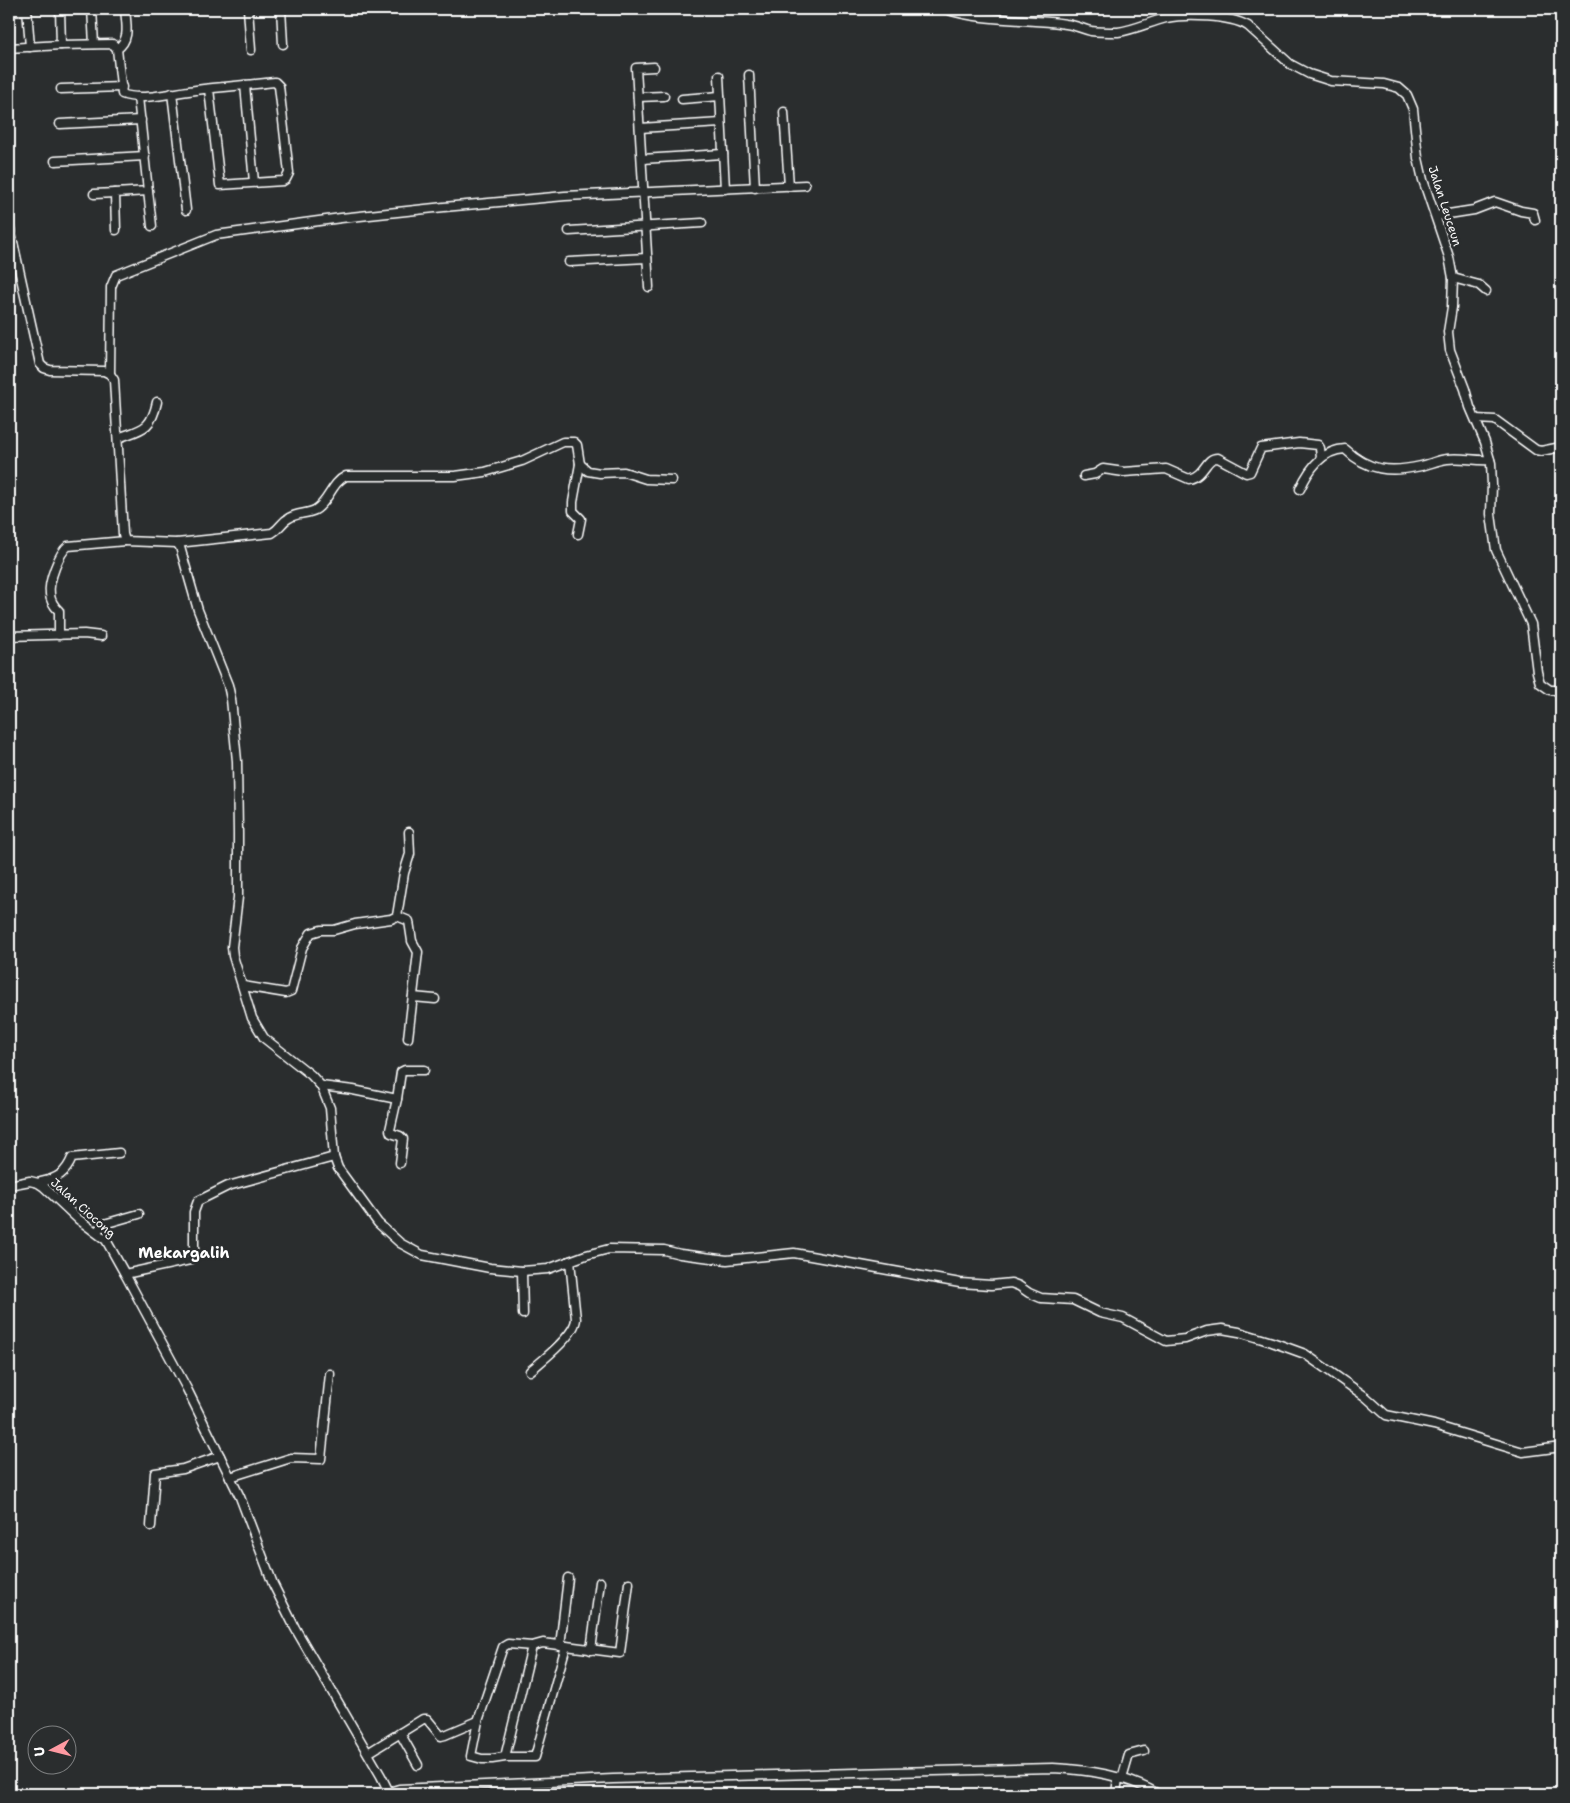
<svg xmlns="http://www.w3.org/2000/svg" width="1570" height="1803" font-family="'Shantell Sans',sans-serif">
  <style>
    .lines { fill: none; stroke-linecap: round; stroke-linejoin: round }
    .minor-casing { stroke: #fff; stroke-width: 11 }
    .minor { stroke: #2a2d2e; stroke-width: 8 }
    .labels { text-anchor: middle; stroke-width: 5; stroke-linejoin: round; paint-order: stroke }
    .street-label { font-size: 12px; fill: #fff; stroke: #2a2d2e }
    .quarter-label { font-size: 15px; font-weight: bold; fill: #fff; stroke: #2a2d2e }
  </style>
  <rect width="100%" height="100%" fill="#2a2d2e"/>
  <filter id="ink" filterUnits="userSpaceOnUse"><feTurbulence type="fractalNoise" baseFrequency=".02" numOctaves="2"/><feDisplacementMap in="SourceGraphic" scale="10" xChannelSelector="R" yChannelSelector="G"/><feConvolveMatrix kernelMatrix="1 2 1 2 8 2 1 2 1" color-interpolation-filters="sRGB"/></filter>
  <g filter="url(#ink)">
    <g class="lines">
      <g class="minor-casing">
        <g id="minor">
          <path d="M27 9 30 47"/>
          <path d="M60 9 61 45"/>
          <path d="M92 9 94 44"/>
          <path d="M248 9 251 50"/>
          <path d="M281 9 283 44"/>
          <path d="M945 9C984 22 1026 18 1066 24 1075 25 1083 29 1091 31 1099 32 1110 32 1118 32 1134 30 1150 22 1166 18 1186 14 1230 15 1248 26L1290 64 1309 74 1331 81 1384 84 1399 88 1407 95 1413 109 1418 158 1423 180 1449 257 1453 278 1452 307 1448 332 1450 350 1465 389 1470 407 1485 442 1491 463 1492 485 1491 514 1496 550 1531 624 1537 672 1540 683 1550 690H1561"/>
          <path d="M9 12 27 11"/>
          <path d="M9 48 61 45 113 44 117 49 122 94C142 102 175 92 196 90 222 87 248 85 275 82L279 86 289 173 286 179 283 181 220 185 209 89"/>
          <path d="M117 49C131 39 126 24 125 9"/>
          <path d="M749 75 755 188"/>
          <path d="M719 76 725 189"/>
          <path d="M245 85 254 182"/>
          <path d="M61 89 122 87"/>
          <path d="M172 93 186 210"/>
          <path d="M638 97 664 96"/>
          <path d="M682 99 720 96"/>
          <path d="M784 112 789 186"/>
          <path d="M60 124 141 120"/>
          <path d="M640 128 721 123"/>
          <path d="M642 159 723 154"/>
          <path d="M55 161 145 156"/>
          <path d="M148 191 152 226"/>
          <path d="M94 194 115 193"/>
          <path d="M1436 216 1474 210 1495 202 1521 211 1533 213 1535 220"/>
          <path d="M9 224 40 364 44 368 50 370 104 371 110 374 114 380 123 534 125 541 177 543 272 533C281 528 281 522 289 518 297 513 307 514 315 510 329 502 331 483 346 476H455L485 472 522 461 563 442H574L577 445 580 464 588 471 600 473 624 472 646 479 672 480"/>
          <path d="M116 230 115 193 148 191 138 97"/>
          <path d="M569 231 702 223"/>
          <path d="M569 262 647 258"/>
          <path d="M1453 278 1479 285 1486 291"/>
          <path d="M649 287 636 68 654 67"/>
          <path d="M110 374 111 287 116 275 216 235 341 218 444 207 565 196 805 185"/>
          <path d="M1476 419 1495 420 1536 450 1541 451 1561 447"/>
          <path d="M118 438C142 429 151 430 157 402"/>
          <path d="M1084 476 1095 474 1103 469 1124 472 1166 469 1189 479C1206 475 1205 457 1218 458L1246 473 1250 472 1261 448 1299 443 1318 445 1320 448 1321 457"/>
          <path d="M1300 489C1309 469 1322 450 1345 449 1368 471 1390 473 1421 466 1430 464 1438 460 1447 459 1461 457 1475 461 1490 460"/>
          <path d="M578 534 581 519 573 511V502L580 464"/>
          <path d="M177 543 180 547 198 610 228 685 231 699 237 761 238 834V897L232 947 233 956 252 1018 264 1038 311 1075 321 1086 330 1108 334 1157 338 1168 378 1223 400 1243 422 1255 490 1268 522 1271 548 1269 586 1255 609 1249 664 1250 680 1254 727 1260 794 1253 960 1283 991 1285 1011 1283 1019 1286 1029 1293 1041 1298 1073 1300 1100 1313 1123 1318 1166 1341 1185 1339 1207 1331 1222 1329 1239 1332 1272 1342 1305 1354 1366 1397 1386 1415 1434 1425 1523 1452 1561 1447"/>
          <path d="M59 635V611C55 607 50 600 50 594 48 582 59 553 68 546L125 541"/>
          <path d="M9 636 84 634 101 636"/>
          <path d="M397 916 409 921 412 941 418 952 408 1038"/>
          <path d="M243 986 286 993 291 991 302 948 311 933 321 930H334L355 924 391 919 397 916 404 873 410 854 409 832"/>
          <path d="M413 997 435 999"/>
          <path d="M321 1086 353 1090 397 1099 390 1130 391 1133 400 1136 403 1139 400 1163"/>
          <path d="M397 1099 401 1072 405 1070H424"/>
          <path d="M41 1182C57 1179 66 1173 72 1158L119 1153"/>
          <path d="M9 1185 30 1181 38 1183 44 1187 78 1219 106 1240 125 1274 190 1260 194 1257V1212L198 1201 228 1186 334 1157"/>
          <path d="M96 1232 104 1224 139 1214"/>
          <path d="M522 1271 523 1314"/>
          <path d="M125 1274 187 1389 240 1497 273 1584 295 1628 381 1776 390 1794"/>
          <path d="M530 1371C543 1360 575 1335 576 1319L570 1261"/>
          <path d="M230 1477 291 1458 321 1459 330 1374"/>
          <path d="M151 1526 155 1473 183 1469 220 1456"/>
          <path d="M532 1646 543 1643 620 1653 629 1583"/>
          <path d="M560 1646 568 1578"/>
          <path d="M591 1650 600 1582"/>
          <path d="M400 1733 418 1765"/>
          <path d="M368 1753 423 1719H427L441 1736 445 1735 478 1721"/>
          <path d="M505 1757 532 1646 508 1644 503 1647 478 1721 471 1756 482 1759H492L505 1757H535L566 1646"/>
          <path d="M1122 1779 1129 1755 1144 1751"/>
          <path d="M389 1792 399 1789 613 1779 1053 1768C1089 1770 1126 1775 1158 1794"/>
          <path d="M1116 1794 1118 1778"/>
        </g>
      </g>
      <use href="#minor" class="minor"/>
    </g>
  </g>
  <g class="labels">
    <g class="street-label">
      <text transform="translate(1445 206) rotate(72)" y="4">Jalan Leuceun</text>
      <text transform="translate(83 1208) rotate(42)" y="4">Jalan Ciocong</text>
    </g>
    <g class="quarter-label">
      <text x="184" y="1258">Mekargalih</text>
    </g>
  </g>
  <rect width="1570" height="1803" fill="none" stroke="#2a2d2e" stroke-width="30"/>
  <rect x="15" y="15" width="1540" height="1773" fill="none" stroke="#fff" stroke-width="2" filter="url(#ink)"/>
  <g transform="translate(52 1750) rotate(263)"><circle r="24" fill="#2a2d2e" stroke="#7f8182"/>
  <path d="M0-4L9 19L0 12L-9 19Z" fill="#ff9aa2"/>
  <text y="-8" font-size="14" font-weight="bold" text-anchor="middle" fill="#ffffff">U</text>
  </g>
</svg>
